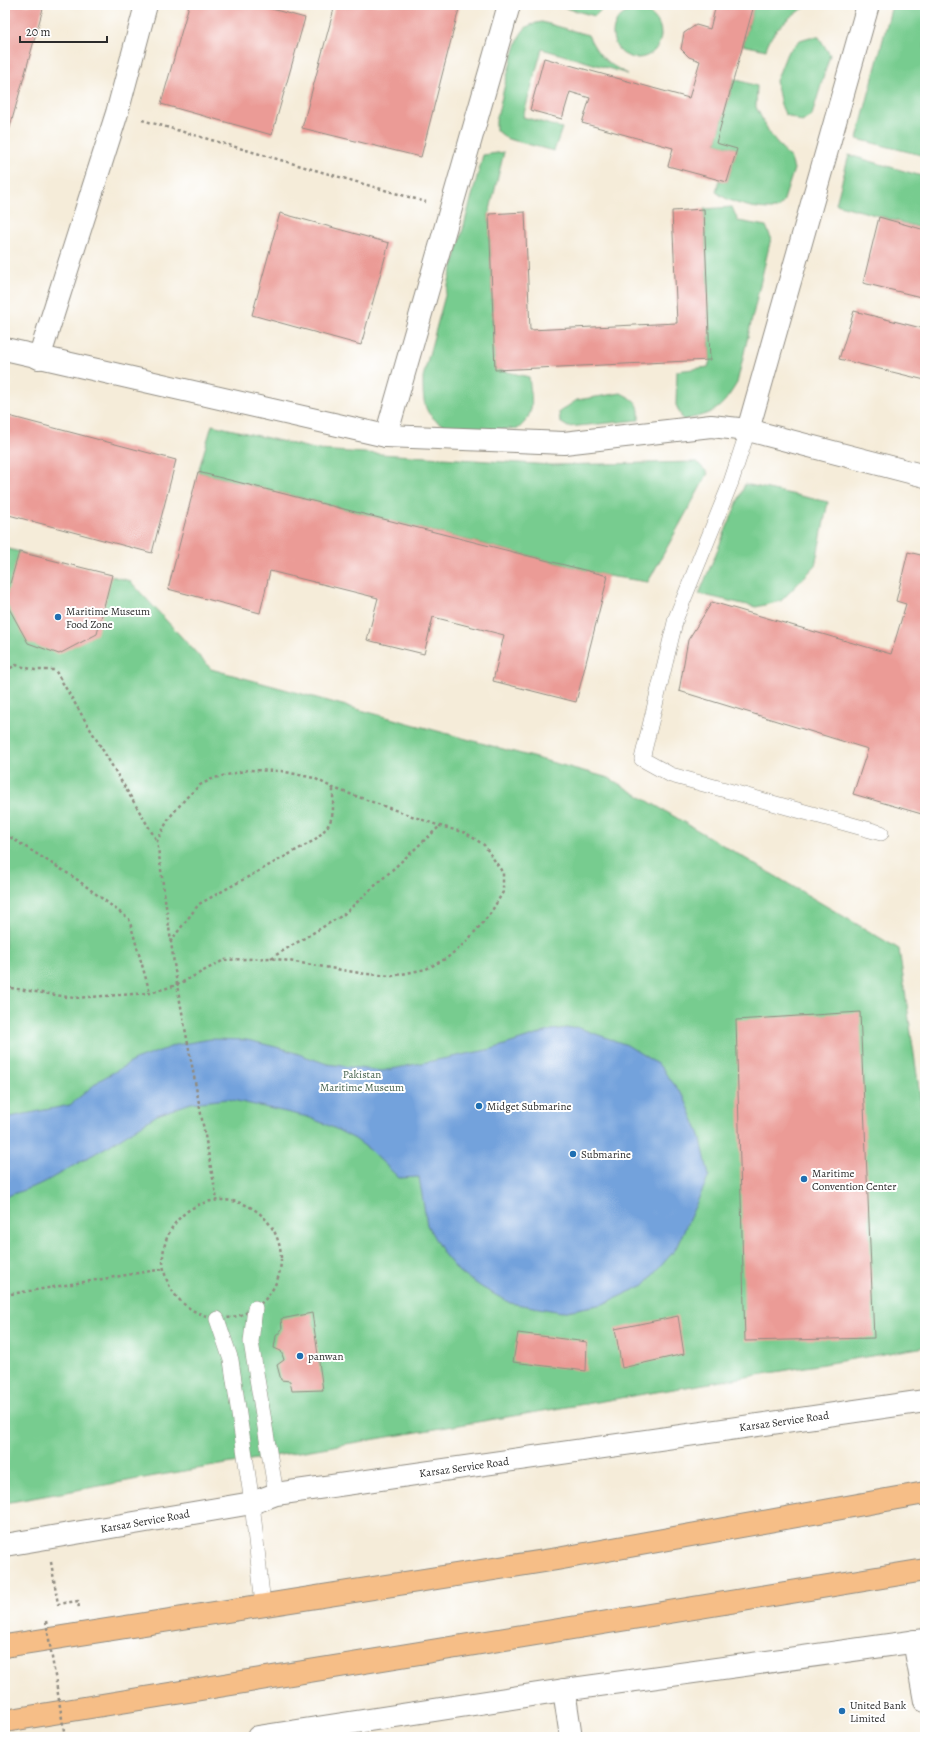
<svg xmlns="http://www.w3.org/2000/svg" width="930" height="1742" font-family="Alegreya,serif">
  <style>
    .green { fill: #77cc8f; stroke: #517c5d }
    .water { fill: #73a2dc; stroke: #4f6684 }
    .building { fill: #eb9b96 }
    .lines { fill: none; stroke-linecap: round; stroke-linejoin: round }
    .lane-casing { stroke: #908c82; stroke-width: 16 }
    .street-casing { stroke: #908c82; stroke-width: 24 }
    .highway-casing { stroke: #908c82; stroke-width: 24 }
    .path { stroke: #908c82; stroke-width: 2.5; stroke-dasharray: 3 3; stroke-linecap: butt }
    .lane { stroke: #fff; stroke-width: 15 }
    .street { stroke: #fff; stroke-width: 22 }
    .highway { stroke: #f6be87; stroke-width: 22 }
    .path-bridge { stroke: #908c82; stroke-width: 2.5; stroke-dasharray: 3 3; stroke-linecap: butt }
    .poi-dot { fill: #1f6fb2; stroke: #fff; stroke-width: 1.5 }
    .labels { text-anchor: middle; stroke-width: 4; stroke-linejoin: round; paint-order: stroke }
    .poi-label { font-size: 11px; fill: #2b2b2b; stroke: #fff; text-anchor: start }
    .park-label { font-size: 11px; fill: #46634e; stroke: #fff }
    .street-label { font-size: 11px; fill: #2b2b2b; stroke: #fff }
  </style>
  <rect width="100%" height="100%" fill="#fff"/>
  <filter id="ink" filterUnits="userSpaceOnUse"><feTurbulence type="fractalNoise" baseFrequency=".025" numOctaves="2"/><feDisplacementMap in="SourceGraphic" scale="8" xChannelSelector="R" yChannelSelector="G"/><feConvolveMatrix kernelMatrix="1 2 1 2 8 2 1 2 1" color-interpolation-filters="sRGB"/></filter>
  <filter id="wash" filterUnits="userSpaceOnUse"><feTurbulence type="fractalNoise" baseFrequency=".012" numOctaves="4" result="noise"/><feDisplacementMap in="SourceGraphic" scale="16" xChannelSelector="R" yChannelSelector="G"/><feGaussianBlur stdDeviation="0.9" result="paint"/><feColorMatrix in="noise" values="0 0 0 0 0 0 0 0 0 0 0 0 0 0 0 0 0 1.4 0 .05"/><feComposite in="paint" operator="in"/></filter>
  <g filter="url(#wash)">
    <rect width="100%" height="100%" fill="#f5ecd9"/>
    <g class="green">
      <path d="M554 5H606L595 16Z"/>
      <path d="M754 5H812C795 10 769 32 766 50L743 45Z"/>
      <path d="M892 5H925V156L857 139Z"/>
      <circle cx="637" cy="34" r="24"/>
      <path d="M542 22 588 35C599 57 606 63 628 74L542 49 523 117 562 128 554 151 508 139 496 130V121C501 103 513 43 523 31 527 25 535 23 542 22Z"/>
      <path d="M810 37H819L830 55 812 115 802 122 785 114 781 105 776 81 787 53 800 40Z"/>
      <path d="M734 79 757 86 756 107 770 134 791 159 794 169 783 203 777 209C758 210 730 204 716 192L719 180 727 182 737 149 716 143Z"/>
      <path d="M504 152 489 214 495 369 529 377C531 398 537 412 519 428 493 430 451 438 431 416 422 407 423 389 423 377L483 155Z"/>
      <path d="M849 155 925 177V229L836 204Z"/>
      <path d="M732 207 738 221 766 226 771 238 737 383C720 411 715 413 683 420L676 405 677 371 708 367 710 360 704 209Z"/>
      <path d="M621 393C636 401 640 402 639 420L568 427 560 422 559 412 577 400Z"/>
      <path d="M212 425 319 450 551 465 697 462 708 473 648 582 608 576 198 472Z"/>
      <path d="M745 484 828 502 815 566 781 601 756 607 699 594Z"/>
      <path d="M5 548 130 581 211 669 609 778 899 949 925 1131V1347L155 1476 5 1503Z"/>
    </g>
    <path class="water" d="M576 1027 627 1045 659 1065 684 1097 700 1135 709 1176 675 1250 644 1285 603 1304 562 1312 510 1303 483 1288 459 1272 443 1253 427 1225 419 1177 399 1178 370 1150 355 1139 334 1128 308 1117 228 1099 191 1103 157 1115 110 1145 43 1183 5 1197V1118L70 1105 100 1080 135 1060 176 1045 211 1039 247 1040 284 1049 327 1064 382 1071 492 1049 552 1030Z"/>
    <g id="blocks">
      <g class="building">
        <path d="M5 5H44L5 145Z"/>
        <path d="M189 5H257L305 18 272 135 161 104Z"/>
        <path d="M335 5H460L421 157 302 128Z"/>
        <path d="M716 5H754L716 143 737 149 727 182 668 166 673 148 582 123 590 98 570 92 562 119 530 110 544 58 689 98 700 61 689 57 681 49 684 33 696 25 710 29Z"/>
        <path d="M704 209 710 360 495 370 489 214 525 212 530 330 677 323 672 211Z"/>
        <path d="M280 213 389 243 361 345 252 315Z"/>
        <path d="M879 217 925 230V298L863 283Z"/>
        <path d="M854 311 925 329V380L839 359Z"/>
        <path d="M5 415 176 460 152 553 5 514Z"/>
        <path d="M198 472 608 576 576 702 493 681 504 635 433 617 424 654 367 640 378 598 270 571 260 613 168 589Z"/>
        <path d="M19 552 112 575 97 634 59 654 28 643 5 601Z"/>
        <path d="M908 552 925 556V815L853 794 868 749 679 691 688 640 712 602 891 654 906 604 896 601Z"/>
        <path d="M860 1012 874 1338 745 1341 736 1020Z"/>
        <path d="M312 1313 323 1390 292 1391 290 1381 281 1380 277 1365 284 1360 281 1351 274 1348 276 1336 282 1329 281 1319Z"/>
        <path d="M678 1316 684 1354 622 1368 615 1329Z"/>
        <path d="M518 1333 587 1342 586 1371 513 1362Z"/>
      </g>
    </g>
  </g>
  <g filter="url(#ink)">
    <use href="#blocks" fill-opacity="0" stroke="#908c82" stroke-width="1"/>
    <g class="lines">
      <g class="lane-casing">
        <g id="lane">
          <path d="M748 430 731 482 676 618 642 759 671 775 881 833"/>
          <path d="M255 1308 251 1342 276 1494"/>
          <path d="M217 1319 231 1360 252 1503 263 1605"/>
        </g>
      </g>
      <g class="street-casing">
        <g id="street">
          <path d="M5 349 386 436 564 443 711 426 748 430 925 476"/>
          <path d="M39 358 117 113 146 5"/>
          <path d="M748 430 868 5"/>
          <path d="M386 436 509 5"/>
          <path d="M5 1545 252 1503 276 1494 925 1401"/>
          <path d="M914 1641 925 1701"/>
          <path d="M564 1690 571 1737"/>
          <path d="M258 1737 564 1690 925 1640"/>
        </g>
      </g>
      <g class="highway-casing">
        <g id="highway">
          <path d="M5 1646 557 1559 925 1493"/>
          <path d="M5 1721 925 1570"/>
        </g>
      </g>
      <g class="path">
        <path d="M142 120 426 202"/>
        <path d="M5 671 16 665 35 670H55L157 841"/>
        <path d="M5 834 75 878 129 919 150 993"/>
        <path d="M170 942 199 904 313 841C336 822 333 815 333 788"/>
        <path d="M271 958 343 915 440 826"/>
        <path d="M5 987 74 998 150 993 177 985 224 960 271 958 366 974 392 976 426 969 447 958 467 941 490 914 503 892V873L484 845 466 833 440 826 333 788 314 778 281 771 248 770 214 778 200 785 186 798 169 818 157 841 177 985 217 1200"/>
        <circle cx="222" cy="1259" r="59"/>
        <path d="M5 1295 163 1269"/>
        <path d="M51 1562 58 1604 78 1601 79 1609"/>
      </g>
      <use href="#lane" class="lane"/>
      <use href="#street" class="street"/>
      <use href="#highway" class="highway"/>
      <path class="path-bridge" d="M46 1621 65 1737"/>
    </g>
  </g>
  <g class="poi-dot">
    <circle cx="58" cy="617" r="4"/>
    <circle cx="479" cy="1106" r="4"/>
    <circle cx="573" cy="1154" r="4"/>
    <circle cx="804" cy="1179" r="4"/>
    <circle cx="300" cy="1356" r="4"/>
    <circle cx="842" cy="1711" r="4"/>
  </g>
  <g class="labels">
    <g class="poi-label">
      <text x="66" y="615">Maritime Museum<tspan x="66" dy="13">Food Zone</tspan></text>
      <text x="487" y="1110">Midget Submarine</text>
      <text x="581" y="1158">Submarine</text>
      <text x="812" y="1177">Maritime<tspan x="812" dy="13">Convention Center</tspan></text>
      <text x="308" y="1360">panwan</text>
      <text x="850" y="1709">United Bank<tspan x="850" dy="13">Limited</tspan></text>
    </g>
    <g class="park-label">
      <text x="362" y="1078">Pakistan<tspan x="362" dy="13">Maritime Museum</tspan></text>
    </g>
    <g class="street-label">
      <text transform="translate(784 1421) rotate(-8)" y="4">Karsaz Service Road</text>
      <text transform="translate(464 1467) rotate(-8)" y="4">Karsaz Service Road</text>
      <text transform="translate(145 1521) rotate(-10)" y="4">Karsaz Service Road</text>
    </g>
  </g>
  <rect width="930" height="1742" fill="none" stroke="#fff" stroke-width="20"/>
  <path d="M20 36v6h87v-6" fill="none" stroke="#2b2b2b" stroke-width="2"/>
  <text x="26" y="36" font-size="12" fill="#2b2b2b" stroke="#ffffff" stroke-width="3" paint-order="stroke">20 m</text>
</svg>
